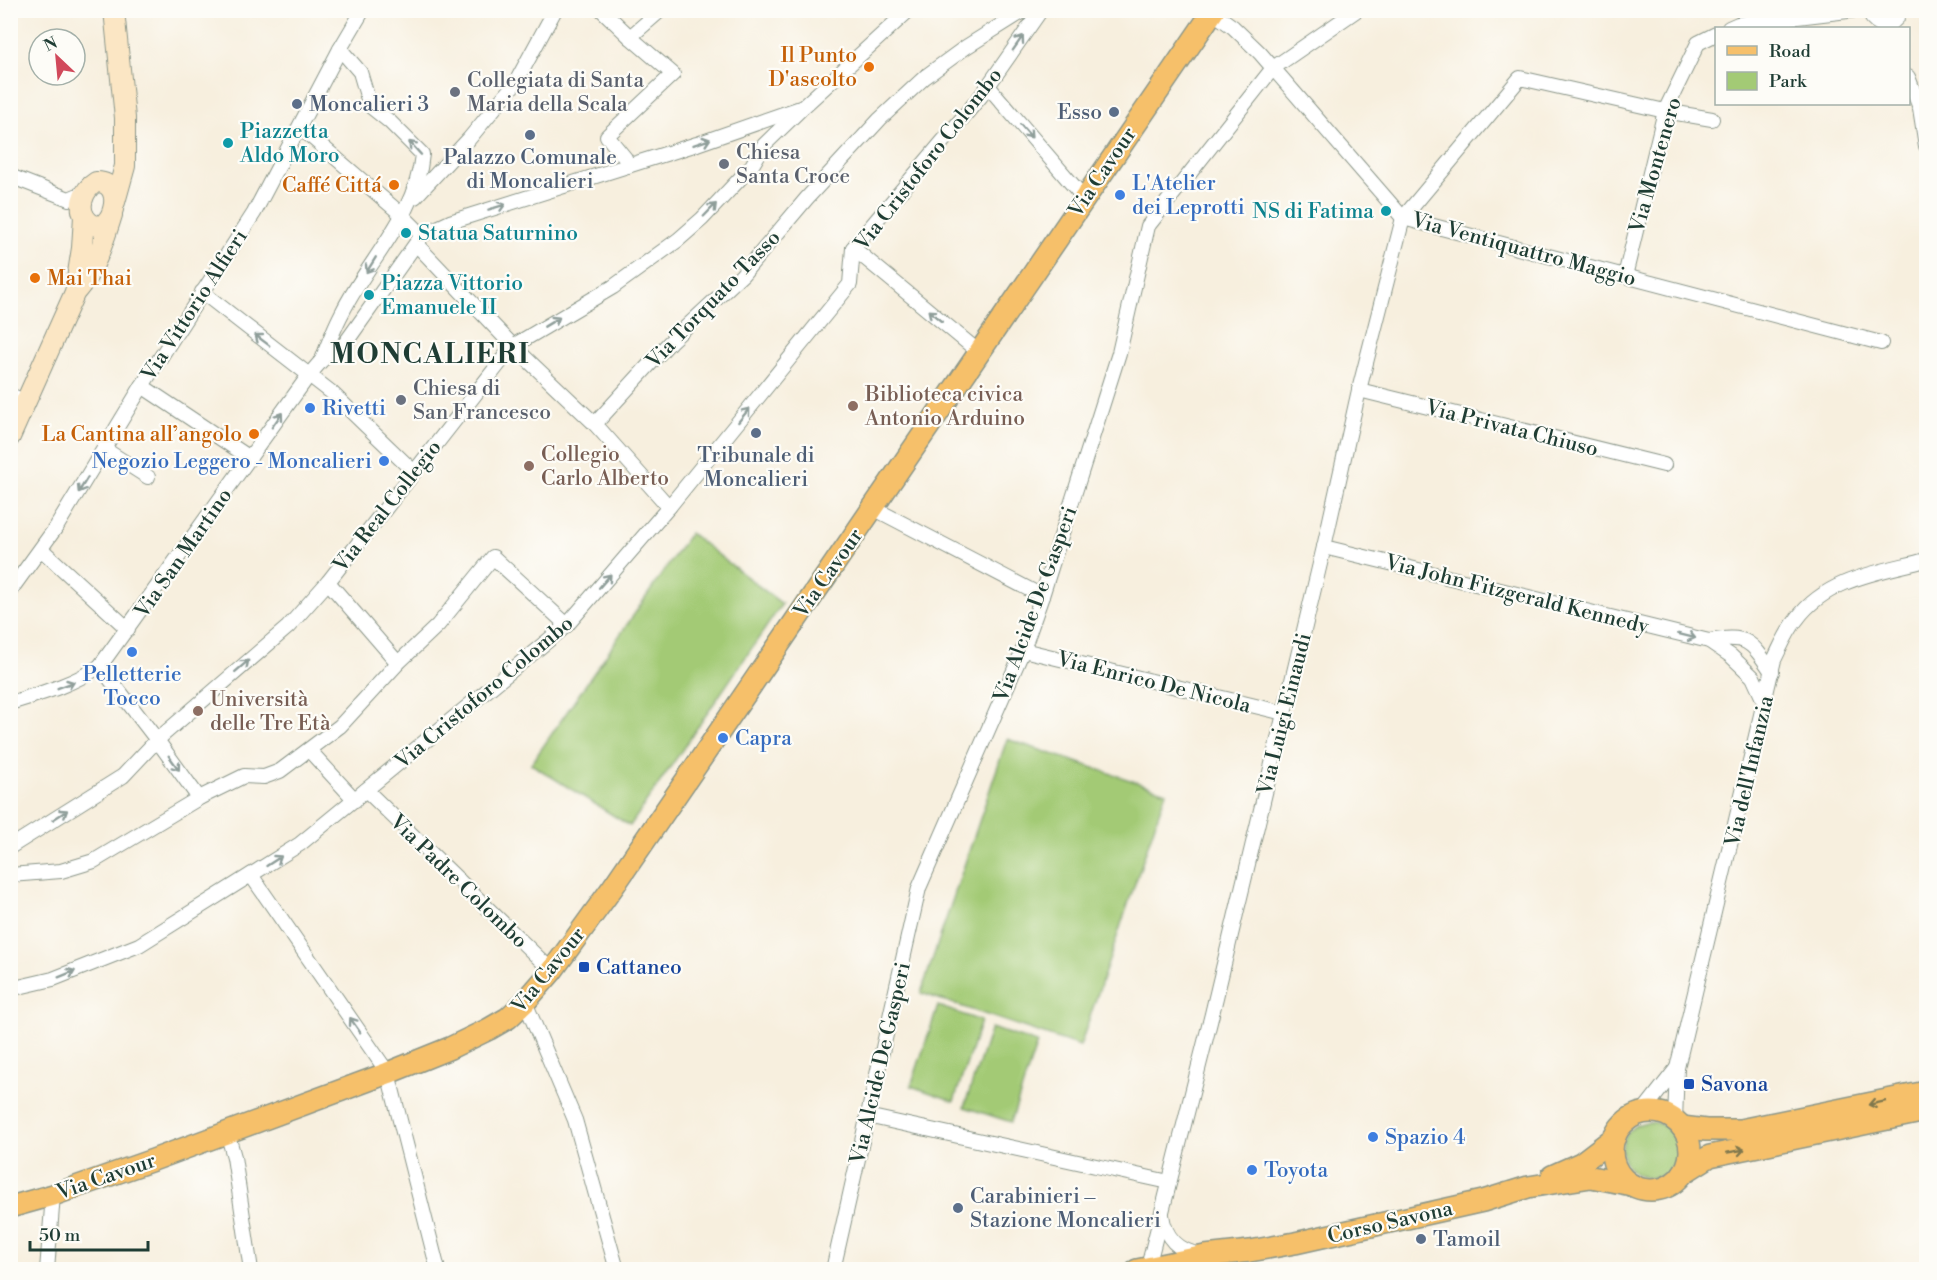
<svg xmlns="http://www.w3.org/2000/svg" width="1937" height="1280" font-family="'Libre Bodoni',serif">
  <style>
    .green { fill: #a3ca75; stroke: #618454; stroke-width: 1.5 }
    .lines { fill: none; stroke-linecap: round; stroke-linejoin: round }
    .street-casing { stroke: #8b9689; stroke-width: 16 }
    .secondary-casing { stroke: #8b9689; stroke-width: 22 }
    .primary-casing { stroke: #8b9689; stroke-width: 24 }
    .street { stroke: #fff; stroke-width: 14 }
    .secondary { stroke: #fbe6c4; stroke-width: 20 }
    .primary { stroke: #f6c06b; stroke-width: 21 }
    .oneway { stroke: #8f9e9a }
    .oneway2 { stroke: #80784d }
    .food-dot { fill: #e8710a; stroke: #fdfcf7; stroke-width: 2 }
    .worship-dot { fill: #6b7280; stroke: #fdfcf7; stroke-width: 2 }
    .service-dot { fill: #5c6f8a; stroke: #fdfcf7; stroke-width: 2 }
    .culture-dot { fill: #0f9aa8; stroke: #fdfcf7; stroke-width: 2 }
    .shop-dot { fill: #3f7fe0; stroke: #fdfcf7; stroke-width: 2 }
    .education-dot { fill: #8d6e63; stroke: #fdfcf7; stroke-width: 2 }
    .transit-dot { fill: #1a4fb4; stroke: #fdfcf7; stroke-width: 2 }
    .labels { text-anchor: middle; stroke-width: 4.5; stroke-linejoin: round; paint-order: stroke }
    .food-label { font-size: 21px; fill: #c56008; stroke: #fdfcf7; text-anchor: end }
    .worship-label { font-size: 21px; fill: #5b616d; stroke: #fdfcf7; text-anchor: start }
    .service-label { font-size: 21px; fill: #4e5e75; stroke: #fdfcf7; text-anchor: start }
    .culture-label { font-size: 21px; fill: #0d838f; stroke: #fdfcf7; text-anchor: start }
    .street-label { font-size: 21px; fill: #1f3d34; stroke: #fdfcf7 }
    .shop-label { font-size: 21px; fill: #366cbe; stroke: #fdfcf7; text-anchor: start }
    .education-label { font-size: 21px; fill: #785e54; stroke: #fdfcf7; text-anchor: start }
    .transit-label { font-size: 21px; fill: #164399; stroke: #fdfcf7; text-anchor: start }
    .district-label { font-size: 27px; font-weight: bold; letter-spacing: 1.5px; fill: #1f3d34; stroke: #fdfcf7 }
  </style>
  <rect width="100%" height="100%" fill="#fdfcf7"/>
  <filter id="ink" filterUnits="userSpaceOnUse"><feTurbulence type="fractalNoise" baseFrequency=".0167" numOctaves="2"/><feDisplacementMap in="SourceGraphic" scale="12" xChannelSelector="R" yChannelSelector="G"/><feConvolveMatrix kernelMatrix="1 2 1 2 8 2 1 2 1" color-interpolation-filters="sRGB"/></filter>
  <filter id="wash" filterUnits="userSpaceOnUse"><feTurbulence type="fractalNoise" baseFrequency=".008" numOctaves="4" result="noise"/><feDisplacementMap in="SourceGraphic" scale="24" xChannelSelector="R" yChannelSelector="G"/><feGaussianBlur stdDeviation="1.35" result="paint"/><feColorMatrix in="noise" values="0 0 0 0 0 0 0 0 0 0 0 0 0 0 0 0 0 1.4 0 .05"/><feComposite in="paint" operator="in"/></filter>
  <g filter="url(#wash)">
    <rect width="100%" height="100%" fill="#f7efde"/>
    <g class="green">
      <path d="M690 533 782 604 630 826 531 764Z"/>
      <path d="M1007 739 1166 792 1080 1046 921 993Z"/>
      <path d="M938 1006 981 1021 954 1101 911 1086Z"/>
      <path d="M991 1028 1037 1043 1011 1122 964 1107Z"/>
      <circle cx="1650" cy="1150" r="28"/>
    </g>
  </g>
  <g filter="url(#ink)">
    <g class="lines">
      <g class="street-casing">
        <g id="street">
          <path d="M602 10 630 37 673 74 607 136 625 158 628 166"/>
          <path d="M1871 10 1872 18C1880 27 1889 27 1897 18"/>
          <path d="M1212 12 1233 27 1260 53 1403 218 1881 343"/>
          <path d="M1729 28 1738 24 1856 10"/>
          <path d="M630 37 661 10"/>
          <path d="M1908 77 1920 108 1926 146"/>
          <path d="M988 86 1084 198"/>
          <path d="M299 131 308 134 402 215 422 235"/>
          <path d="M10 176 69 199 85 192"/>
          <path d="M415 197 469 139 516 82 555 10"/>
          <path d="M416 244 513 346 595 424"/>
          <path d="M853 248 980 353"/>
          <path d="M1625 276 1665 111 1698 43 1716 34"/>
          <path d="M202 292 331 392 413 471"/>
          <path d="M322 360C328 344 334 328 342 313 368 260 417 215 422 154L390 122 370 106 360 72 340 49"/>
          <path d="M142 386 250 458"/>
          <path d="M1359 390 1664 465"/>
          <path d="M10 395 26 402"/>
          <path d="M104 449 148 477"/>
          <path d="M669 507 595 424 670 342 742 275 807 198 880 119 925 77 966 47 1025 10"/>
          <path d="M873 508 1042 596"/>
          <path d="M1324 547 1709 641 1731 656 1753 677 1765 703"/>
          <path d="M41 549 128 629"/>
          <path d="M328 582 398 663"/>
          <path d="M10 591 57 526 142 386 254 213 340 49 363 10"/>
          <path d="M1709 641C1747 634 1751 641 1772 672"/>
          <path d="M1023 650 1284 713"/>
          <path d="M100 666 157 740 199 798"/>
          <path d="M10 703C42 693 72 685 100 666L309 375 322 360 344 345 422 235 450 222 697 144 803 107 909 10"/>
          <path d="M309 750 355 800"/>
          <path d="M366 790 552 971"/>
          <path d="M10 847 123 776 157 740 288 627 328 582 513 346 613 287 678 240 702 219 751 167 764 145 800 110"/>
          <path d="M10 875 61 871 94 861 199 798 244 776 264 777 280 771 340 726 398 663 438 625 493 557 567 625"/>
          <path d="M251 875 388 1073 438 1270"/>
          <path d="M10 989 53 979 139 945 300 844 567 625 669 507 850 284 853 248 981 96 1041 10"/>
          <path d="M525 1002 575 1120 617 1270"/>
          <path d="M1641 1114 1677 1068"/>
          <path d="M867 1116 1169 1182"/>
          <path d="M1675 1120 1677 1068 1774 660C1781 646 1787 631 1797 619 1827 578 1881 572 1926 560"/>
          <path d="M227 1132 234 1157 251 1270"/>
          <path d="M1162 1215C1165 1238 1178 1251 1201 1255"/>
          <path d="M1148 1267 1212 1014 1324 547 1359 390 1403 218 1520 78 1665 111 1712 119"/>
          <path d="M47 1270 53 1195"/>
          <path d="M833 1270 919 888 1023 650 1042 596 1119 353 1148 226 1273 68 1357 10"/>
        </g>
      </g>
      <g class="secondary-casing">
        <g id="secondary">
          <path d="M114 10 125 118V166L115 202"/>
          <path d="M96 182C129 181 111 241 89 222 75 210 83 190 96 182Z"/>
          <path d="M77 290C96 268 103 243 112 215"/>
          <path d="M10 437 75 292 82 248 84 216"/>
        </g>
      </g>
      <g class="primary-casing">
        <g id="primary">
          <circle cx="1651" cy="1151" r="39"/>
          <path d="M1682 1127 1706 1130H1740L1926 1092"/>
          <path d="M1683 1173 1710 1156 1926 1111"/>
          <path d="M1552 1176 1581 1163 1615 1137"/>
          <path d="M10 1207 53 1195 153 1160 388 1073 450 1048 489 1029 508 1018 525 1002 552 971 613 887 1214 10"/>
          <path d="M1137 1270 1205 1256 1250 1251 1295 1243 1483 1201 1528 1187 1591 1177 1632 1185"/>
        </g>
      </g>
      <use href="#street" class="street"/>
      <use href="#secondary" class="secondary"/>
      <use href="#primary" class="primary"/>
    </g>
    <defs><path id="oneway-shaft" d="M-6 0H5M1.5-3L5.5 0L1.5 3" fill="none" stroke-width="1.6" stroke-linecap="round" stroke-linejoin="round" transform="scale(1.5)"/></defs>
    <g class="oneway">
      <use href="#oneway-shaft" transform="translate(1018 43) rotate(-55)"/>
      <use href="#oneway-shaft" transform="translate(1026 131) rotate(49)"/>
      <use href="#oneway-shaft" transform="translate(702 142) rotate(-19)"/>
      <use href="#oneway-shaft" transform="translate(415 148) rotate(-132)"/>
      <use href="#oneway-shaft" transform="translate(497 207) rotate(-17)"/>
      <use href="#oneway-shaft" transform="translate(710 210) rotate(-46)"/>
      <use href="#oneway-shaft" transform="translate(371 265) rotate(122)"/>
      <use href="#oneway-shaft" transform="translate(935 316) rotate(-140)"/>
      <use href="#oneway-shaft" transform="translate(552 322) rotate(-31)"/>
      <use href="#oneway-shaft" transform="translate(262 340) rotate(-143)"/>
      <use href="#oneway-shaft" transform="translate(744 415) rotate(-51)"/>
      <use href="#oneway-shaft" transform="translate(277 420) rotate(-55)"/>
      <use href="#oneway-shaft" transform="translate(83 485) rotate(121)"/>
      <use href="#oneway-shaft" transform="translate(605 581) rotate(-49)"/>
      <use href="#oneway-shaft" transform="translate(1687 636) rotate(14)"/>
      <use href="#oneway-shaft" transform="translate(242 666) rotate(-41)"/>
      <use href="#oneway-shaft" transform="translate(66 685) rotate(-21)"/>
      <use href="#oneway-shaft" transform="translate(174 763) rotate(54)"/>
      <use href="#oneway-shaft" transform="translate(60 815) rotate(-33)"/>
      <use href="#oneway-shaft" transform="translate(274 861) rotate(-33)"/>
      <use href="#oneway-shaft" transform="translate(67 974) rotate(-22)"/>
      <use href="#oneway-shaft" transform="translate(355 1025) rotate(-125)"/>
    </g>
    <g class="oneway2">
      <use href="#oneway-shaft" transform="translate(1877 1103) rotate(168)"/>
      <use href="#oneway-shaft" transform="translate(1736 1151) rotate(-10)"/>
    </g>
  </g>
  <g class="food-dot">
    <circle cx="869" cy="67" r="6"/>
    <circle cx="394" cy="185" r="6"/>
    <circle cx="35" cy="278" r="6"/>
    <circle cx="254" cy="434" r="6"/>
  </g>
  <g class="worship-dot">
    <circle cx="455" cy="92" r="6"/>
    <circle cx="724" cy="164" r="6"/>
    <circle cx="401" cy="400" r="6"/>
  </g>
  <g class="service-dot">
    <circle cx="297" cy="104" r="6"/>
    <circle cx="1114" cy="112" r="6"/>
    <circle cx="530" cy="135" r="6"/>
    <circle cx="756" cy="433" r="6"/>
    <circle cx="958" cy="1208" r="6"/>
    <circle cx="1421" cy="1239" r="6"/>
  </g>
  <g class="culture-dot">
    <circle cx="228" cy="143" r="6"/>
    <circle cx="1386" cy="211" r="6"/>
    <circle cx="406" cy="233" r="6"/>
    <circle cx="369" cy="295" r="6"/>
  </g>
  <g class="shop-dot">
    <circle cx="1120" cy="195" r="6"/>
    <circle cx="310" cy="408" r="6"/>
    <circle cx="384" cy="461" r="6"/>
    <circle cx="132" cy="652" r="6"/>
    <circle cx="723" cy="738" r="6"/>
    <circle cx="1373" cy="1137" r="6"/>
    <circle cx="1252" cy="1170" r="6"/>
  </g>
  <g class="education-dot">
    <circle cx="853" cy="406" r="6"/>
    <circle cx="529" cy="466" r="6"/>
    <circle cx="198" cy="711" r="6"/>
  </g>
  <g class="transit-dot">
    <rect x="578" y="961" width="12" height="12" rx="3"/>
    <rect x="1683" y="1078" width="12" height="12" rx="3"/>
  </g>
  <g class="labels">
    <g class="food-label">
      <text x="857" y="62">Il Punto<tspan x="857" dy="24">D'ascolto</tspan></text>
      <text x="382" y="192">Caffé Cittá</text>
      <text x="47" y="285" text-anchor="start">Mai Thai</text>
      <text x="242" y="441">La Cantina all’angolo</text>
    </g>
    <g class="worship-label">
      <text x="467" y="87">Collegiata di Santa<tspan x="467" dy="24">Maria della Scala</tspan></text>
      <text x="736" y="159">Chiesa<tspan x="736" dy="24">Santa Croce</tspan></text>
      <text x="413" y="395">Chiesa di<tspan x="413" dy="24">San Francesco</tspan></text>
    </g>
    <g class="service-label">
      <text x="309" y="111">Moncalieri 3</text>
      <text x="1102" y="119" text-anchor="end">Esso</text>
      <text x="530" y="164" text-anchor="middle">Palazzo Comunale<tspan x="530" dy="24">di Moncalieri</tspan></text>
      <text x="756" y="462" text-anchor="middle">Tribunale di<tspan x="756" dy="24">Moncalieri</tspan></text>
      <text x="970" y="1203">Carabinieri –<tspan x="970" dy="24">Stazione Moncalieri</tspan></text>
      <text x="1433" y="1246">Tamoil</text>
    </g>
    <g class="culture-label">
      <text x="240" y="138">Piazzetta<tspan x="240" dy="24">Aldo Moro</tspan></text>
      <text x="1374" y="218" text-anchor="end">NS di Fatima</text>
      <text x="418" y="240">Statua Saturnino</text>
      <text x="381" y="290">Piazza Vittorio<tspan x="381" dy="24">Emanuele II</tspan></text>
    </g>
    <g class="street-label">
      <text transform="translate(928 159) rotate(-52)" y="7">Via Cristoforo Colombo</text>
      <text transform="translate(1655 165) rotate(-74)" y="7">Via Montenero</text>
      <text transform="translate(1102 172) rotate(-56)" y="7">Via Cavour</text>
      <text transform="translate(1524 249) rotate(15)" y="7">Via Ventiquattro Maggio</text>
      <text transform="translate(713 299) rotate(-46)" y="7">Via Torquato Tasso</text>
      <text transform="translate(194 305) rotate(-57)" y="7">Via Vittorio Alfieri</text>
      <text transform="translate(1512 428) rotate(14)" y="7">Via Privata Chiuso</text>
      <text transform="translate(387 506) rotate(-52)" y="7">Via Real Collegio</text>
      <text transform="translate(183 553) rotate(-55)" y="7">Via San Martino</text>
      <text transform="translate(828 573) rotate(-55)" y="7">Via Cavour</text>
      <text transform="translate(1517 594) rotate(14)" y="7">Via John Fitzgerald Kennedy</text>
      <text transform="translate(1035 604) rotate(-70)" y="7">Via Alcide De Gasperi</text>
      <text transform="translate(1154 682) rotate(14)" y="7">Via Enrico De Nicola</text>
      <text transform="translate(484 692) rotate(-40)" y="7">Via Cristoforo Colombo</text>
      <text transform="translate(1284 714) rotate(-76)" y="7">Via Luigi Einaudi</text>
      <text transform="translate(1749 771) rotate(-77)" y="7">Via dell'Infanzia</text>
      <text transform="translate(459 881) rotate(44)" y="7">Via Padre Colombo</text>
      <text transform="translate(548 970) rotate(-51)" y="7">Via Cavour</text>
      <text transform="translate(880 1063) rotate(-77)" y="7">Via Alcide De Gasperi</text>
      <text transform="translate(106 1176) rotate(-19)" y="7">Via Cavour</text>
      <text transform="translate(1390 1222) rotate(-13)" y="7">Corso Savona</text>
    </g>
    <g class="shop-label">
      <text x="1132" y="190">L'Atelier<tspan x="1132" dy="24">dei Leprotti</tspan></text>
      <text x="322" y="415">Rivetti</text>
      <text x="372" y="468" text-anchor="end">Negozio Leggero - Moncalieri</text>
      <text x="132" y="681" text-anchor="middle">Pelletterie<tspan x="132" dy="24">Tocco</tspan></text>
      <text x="735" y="745">Capra</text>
      <text x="1385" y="1144">Spazio 4</text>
      <text x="1264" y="1177">Toyota</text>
    </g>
    <g class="education-label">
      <text x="865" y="401">Biblioteca civica<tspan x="865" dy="24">Antonio Arduino</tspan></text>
      <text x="541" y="461">Collegio<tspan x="541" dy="24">Carlo Alberto</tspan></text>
      <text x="210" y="706">Università<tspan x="210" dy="24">delle Tre Età</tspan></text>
    </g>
    <g class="transit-label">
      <text x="596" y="974">Cattaneo</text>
      <text x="1701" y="1091">Savona</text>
    </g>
    <g class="district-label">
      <text x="430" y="363">MONCALIERI</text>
    </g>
  </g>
  <rect width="1937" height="1280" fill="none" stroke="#fdfcf7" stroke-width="36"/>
  <rect x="1715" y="27" width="195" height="78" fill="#fdfcf7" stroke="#a4b0a9" stroke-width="1.5"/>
  <rect x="1727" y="46" width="30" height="9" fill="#f6c06b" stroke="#a4b0a9" stroke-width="1.5"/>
  <text x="1769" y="57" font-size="18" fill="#1f3d34">Road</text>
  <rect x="1727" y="72" width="30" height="18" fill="#a3ca75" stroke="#a4b0a9" stroke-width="1.5"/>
  <text x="1769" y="87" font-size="18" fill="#1f3d34">Park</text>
  <g transform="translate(57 57) rotate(334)"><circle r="28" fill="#fdfcf7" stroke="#a4b0a9" stroke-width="1.5"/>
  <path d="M0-4.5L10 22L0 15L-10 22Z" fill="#d1495b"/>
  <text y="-9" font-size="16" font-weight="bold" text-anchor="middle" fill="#1f3d34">N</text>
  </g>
  <path d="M30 1241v9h118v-9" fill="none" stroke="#1f3d34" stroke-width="3"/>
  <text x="39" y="1241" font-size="18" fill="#1f3d34" stroke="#fdfcf7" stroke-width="4.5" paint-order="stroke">50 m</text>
</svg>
